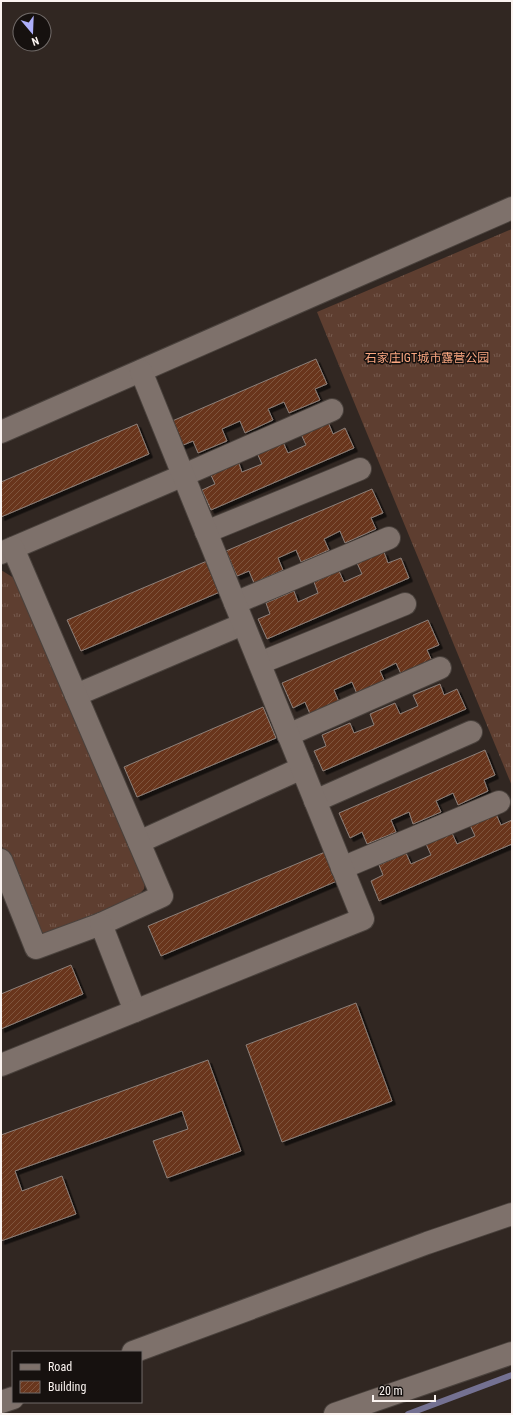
<svg xmlns="http://www.w3.org/2000/svg" width="513" height="1415" font-family="'Roboto Condensed','Noto Sans SC',sans-serif">
  <style>
    .grass { fill: url(#grass-tufts) }
    .lines { fill: none; stroke-linecap: round; stroke-linejoin: round }
    .stream { stroke: #747192; stroke-width: 6 }
    .building { fill: url(#building-hatch); stroke: #8d807a; filter: url(#shadow) }
    .minor-casing { stroke: #4a423d; stroke-width: 24 }
    .minor { stroke: #7e716b; stroke-width: 22 }
    .labels { text-anchor: middle; stroke-width: 3; stroke-linejoin: round; paint-order: stroke }
    .park-label { font-size: 12px; fill: #fca882; stroke: #16110f }
  </style>
  <defs>
    <pattern id="grass-tufts" width="24" height="20" patternUnits="userSpaceOnUse"><rect width="24" height="20" fill="#5e3e30"/><path d="M3 7l-1-3M5 7V3M7 7l1-3M15 17l-1-3M17 17v-4M19 17l1-3" fill="none" stroke="#765a4e"/></pattern>
    <pattern id="building-hatch" width="6" height="6" patternUnits="userSpaceOnUse"><rect width="6" height="6" fill="#69361d"/><path d="M-1 1l2-2M0 6l6-6M5 7l2-2" fill="none" stroke="#7f543e"/></pattern>
    <filter id="shadow"><feDropShadow dx="3.5" dy="3.5" stdDeviation="0" flood-color="#0009"/></filter>
  </defs>
  <rect width="100%" height="100%" fill="#312722"/>
  <g class="grass">
    <path d="M512 229V786L317 312Z"/>
    <path d="M1 570 22 583 146 877 144 889 134 900 46 935 34 926 1 844Z"/>
  </g>
  <g class="lines">
    <path class="stream" d="M408 1414 512 1375"/>
  </g>
  <g class="building">
    <path d="M316 359 327 384 315 389 320 400 289 413 284 402 268 409 273 420 245 433 240 421 222 429 227 441 198 453 193 441 181 446 170 422Z"/>
    <path d="M328 422 333 434 345 428 354 448 211 510 202 490 215 484 210 473 238 461 242 472 262 464 257 453 283 442 288 453 306 445 301 434Z"/>
    <path d="M137 424 149 454 1 517V482Z"/>
    <path d="M372 489 383 513 371 518 376 529 345 543 340 531 324 539 329 550 301 562 296 550 278 558 283 570 254 583 249 571 237 576 226 551Z"/>
    <path d="M384 552 388 563 401 558 409 578 267 639 258 619 270 614 266 603 294 591 298 602 318 593 314 582 339 571 344 582 362 574 357 563Z"/>
    <path d="M207 561 220 592 81 651 67 620Z"/>
    <path d="M428 620 439 645 427 650 432 661 401 674 396 663 380 671 385 682 357 694 352 682 334 690 339 702 310 714 305 702 293 708 282 683Z"/>
    <path d="M440 684 444 695 457 689 466 709 323 771 314 751 326 746 322 735 350 723 354 733 374 725 370 714 395 703 400 714 418 706 413 695Z"/>
    <path d="M263 707 276 738 137 797 124 767Z"/>
    <path d="M485 750 495 775 484 780 488 791 458 805 453 793 436 801 441 812 413 824 409 812 391 820 396 832 367 844 362 832 350 838 339 813Z"/>
    <path d="M496 814 501 825 512 820V844L379 901 371 881 383 875 379 865 406 853 411 864 431 855 426 844 452 833 457 844 475 836 470 825Z"/>
    <path d="M325 852 337 881 161 956 148 926Z"/>
    <path d="M71 965 83 994 1 1029V994Z"/>
    <path d="M356 1003 392 1101 282 1142 246 1045Z"/>
    <path d="M208 1060 241 1151 167 1178 153 1141 188 1129 182 1111 15 1171 22 1191 62 1176 76 1214 1 1241V1135Z"/>
  </g>
  <g class="lines">
    <g class="minor-casing">
      <g id="minor">
        <path d="M1 432 512 208"/>
        <path d="M206 532 360 469"/>
        <path d="M1 553 184 475 332 410"/>
        <path d="M235 603 389 538"/>
        <path d="M260 663 405 604"/>
        <path d="M76 695 243 624"/>
        <path d="M288 735 440 668"/>
        <path d="M315 801 471 732"/>
        <path d="M139 842 302 768"/>
        <path d="M1 860 36 948 101 924 162 896 13 548"/>
        <path d="M342 868 499 802"/>
        <path d="M101 924 135 1011"/>
        <path d="M1 1065 363 919 141 371"/>
        <path d="M133 1352 427 1243 512 1214"/>
        <path d="M1 1402 13 1398"/>
        <path d="M335 1414 512 1353"/>
      </g>
    </g>
    <use href="#minor" class="minor"/>
  </g>
  <g class="labels">
    <g class="park-label">
      <text x="427" y="362">石家庄IGT城市露营公园</text>
    </g>
  </g>
  <rect width="513" height="1415" fill="none" stroke="#faf3f0" stroke-width="4"/>
  <rect x="12" y="1351" width="130" height="52" fill="#16110f" stroke="#716b69"/>
  <rect x="20" y="1364" width="20" height="6" fill="#7e716b" stroke="#716b69"/>
  <text x="48" y="1371" font-size="12" fill="#faf3f0">Road</text>
  <rect x="20" y="1381" width="20" height="12" fill="url(#building-hatch)" stroke="#716b69"/>
  <text x="48" y="1391" font-size="12" fill="#faf3f0">Building</text>
  <g transform="translate(32 32) rotate(161)"><circle r="19" fill="#16110f" stroke="#716b69"/>
  <path d="M0-3L7 15L0 10L-7 15Z" fill="#adaffb"/>
  <text y="-6" font-size="11" font-weight="bold" text-anchor="middle" fill="#faf3f0">N</text>
  </g>
  <path d="M373 1395v6h62v-6" fill="none" stroke="#faf3f0" stroke-width="2"/>
  <text x="379" y="1395" font-size="12" fill="#faf3f0" stroke="#16110f" stroke-width="3" paint-order="stroke">20 m</text>
</svg>
